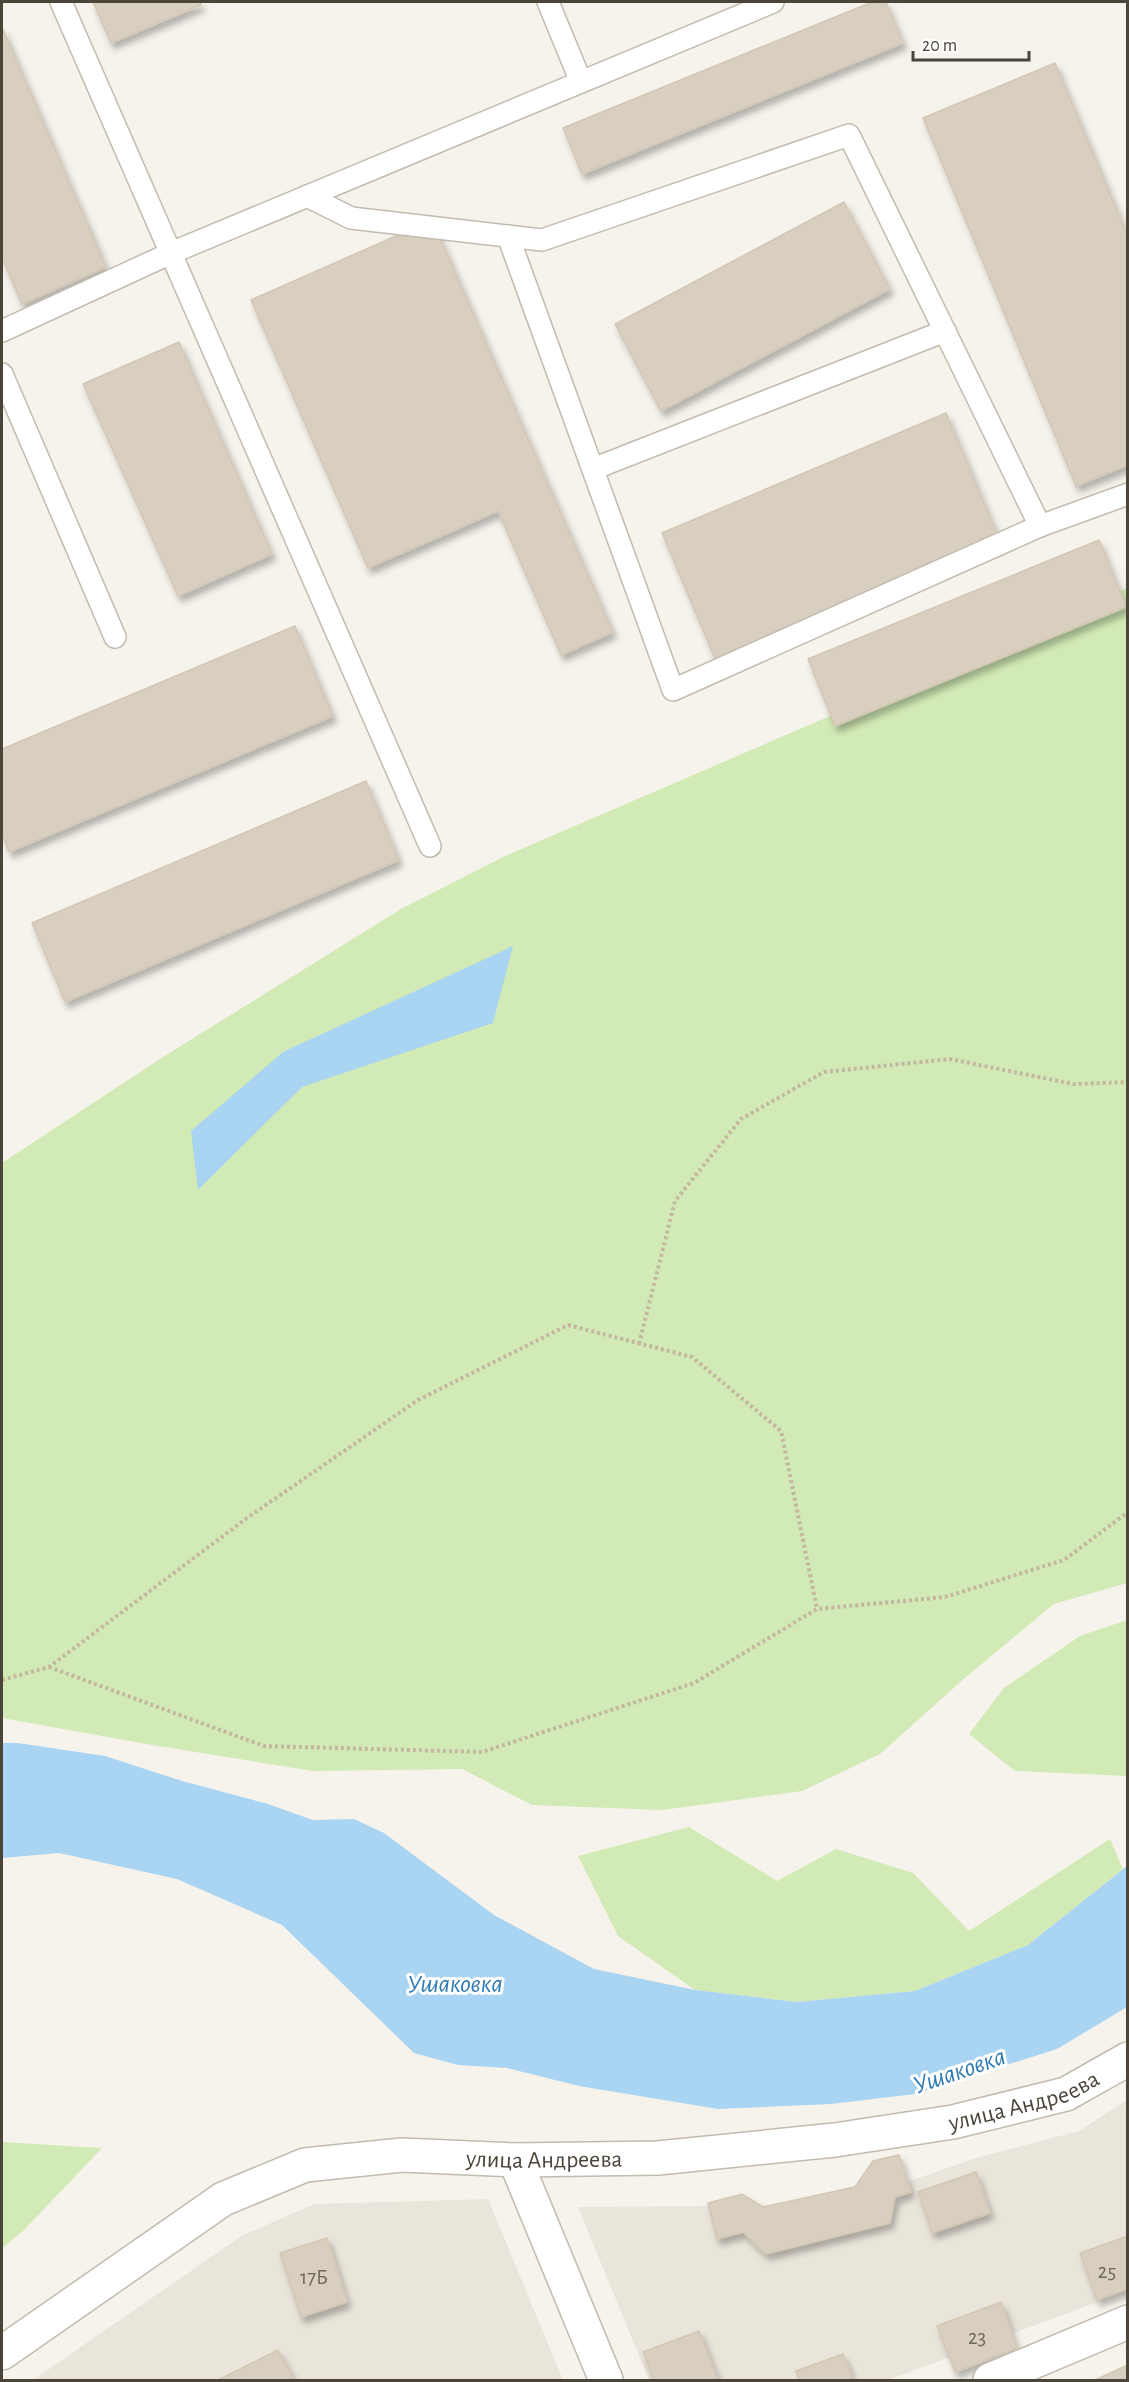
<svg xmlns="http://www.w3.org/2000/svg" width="1129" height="2382" font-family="'Alegreya Sans',sans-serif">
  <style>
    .residential { fill: #eae5da }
    .green { fill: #d2eab5 }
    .water { fill: #a9d4f2 }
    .building { fill: #d8cfc1; stroke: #d3c7b4; stroke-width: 1.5; filter: url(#shadow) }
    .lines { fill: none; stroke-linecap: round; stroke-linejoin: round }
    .service-casing { stroke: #c2bbae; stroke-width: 24 }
    .minor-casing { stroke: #c2bbae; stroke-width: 36 }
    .path { stroke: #c4b79f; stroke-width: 4; stroke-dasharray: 3 3; stroke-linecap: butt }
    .service { stroke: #fff; stroke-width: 21 }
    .minor { stroke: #fff; stroke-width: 33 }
    .labels { text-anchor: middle; stroke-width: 6; stroke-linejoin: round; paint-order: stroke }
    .number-label { font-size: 21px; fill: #6e675b }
    .street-label { font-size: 24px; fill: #4b4439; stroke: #fff }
    .water-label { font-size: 26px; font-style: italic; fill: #2e7ab2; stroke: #fff }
  </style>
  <defs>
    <filter id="shadow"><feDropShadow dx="3.5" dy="6" stdDeviation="3" flood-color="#0004"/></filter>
  </defs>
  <rect width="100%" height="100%" fill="#f6f3ec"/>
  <g class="residential">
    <path d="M1127 2100V2291L888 2380H649L578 2207 841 2205 976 2158 1079 2131Z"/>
    <path d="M488 2199 563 2380H33L243 2235 315 2204Z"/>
  </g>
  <g class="green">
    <path d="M1127 588V1583L1054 1604 966 1677 880 1754 802 1791 662 1810 532 1805 462 1769 313 1771 152 1745 2 1718V1163L163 1057 401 909 503 857Z"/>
    <path d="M1127 1620V1776L1015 1771 969 1734 1004 1688 1080 1636Z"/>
    <path d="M689 1827 777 1881 836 1849 913 1873 969 1931 1110 1839 1123 1869 1028 1945 915 1991 797 2002 695 1990 618 1936 578 1856Z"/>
    <path d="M2 2142 102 2148 23 2231 2 2248Z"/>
  </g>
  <g class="water">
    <path d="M513 946 493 1023 302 1087 198 1190 191 1131 283 1052Z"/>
    <path d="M2 1743H18L105 1756 182 1781 268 1804 313 1820 354 1819 384 1833 494 1915 594 1969 695 1990 797 2002 915 1991 1028 1945 1127 1866V2007L1057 2049 915 2094 831 2104 718 2109 579 2086 507 2068 458 2065 414 2053 282 1925 177 1879 59 1853 2 1858Z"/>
  </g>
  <g class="building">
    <path d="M93 2H200L201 5 111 43Z"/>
    <path d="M872 2H886L903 43 582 174 563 128Z"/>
    <path d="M2 27 106 267 22 304 2 257Z"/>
    <path d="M1055 63 1128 237V465L1076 486 923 118Z"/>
    <path d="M844 202 890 289 661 411 615 324Z"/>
    <path d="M432 220 613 632 561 655 498 511 368 568 251 300Z"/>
    <path d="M179 342 272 554 178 596 83 384Z"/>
    <path d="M946 413 1000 541 716 661 662 533Z"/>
    <path d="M1099 540 1126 607 835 726 808 659Z"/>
    <path d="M295 626 333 716 9 852 2 833V749Z"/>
    <path d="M366 781 399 860 65 1002 32 923Z"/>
    <path d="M899 2155 911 2192 895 2197 890 2223 766 2254 743 2232 717 2239 708 2203 742 2194 763 2207 855 2187 873 2161Z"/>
    <path d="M976 2172 990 2213 932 2233 918 2192Z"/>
    <path d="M1128 2236V2289L1097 2300 1080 2253Z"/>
    <path d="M327 2238 347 2302 301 2317 280 2253Z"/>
    <path d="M1001 2302 1017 2348 955 2372 937 2326Z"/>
    <path d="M699 2331 718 2380H654L643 2352Z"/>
    <path d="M278 2350 294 2380H218Z"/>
    <path d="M843 2354 853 2380H799L796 2371Z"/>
    <path d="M1128 2365V2380H1095Z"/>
  </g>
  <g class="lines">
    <g class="service-casing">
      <g id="service">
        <path d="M61 2 430 846"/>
        <path d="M548 2 581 82"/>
        <path d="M307 196 351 218 542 240 849 135 1040 526 1128 494"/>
        <path d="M508 236 673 690 1040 526"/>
        <path d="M2 331 171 253 773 2"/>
        <path d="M2 374 115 637"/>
        <path d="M593 469 945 331"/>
      </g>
    </g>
    <g class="minor-casing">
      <g id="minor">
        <path d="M515 2160 606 2380"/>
        <path id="s1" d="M2 2353 223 2199 305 2165 402 2155 515 2160 658 2158 835 2140 953 2122 1066 2094 1128 2059"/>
        <path d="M990 2380 1128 2322"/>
      </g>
    </g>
    <g class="path">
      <path d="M639 1344 675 1201 741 1119 824 1072 950 1059 1073 1084 1128 1082"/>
      <path d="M49 1667 264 1746 482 1752 694 1683 817 1609 945 1597 1064 1560 1128 1512"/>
      <path d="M2 1680 49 1667 247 1518 418 1400 568 1325 692 1357 781 1431 817 1609"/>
    </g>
    <use href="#service" class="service"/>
    <use href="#minor" class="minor"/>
  </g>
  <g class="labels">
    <g class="number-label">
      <text x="1107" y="2278">25</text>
      <text x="314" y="2284">17Б</text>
      <text x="977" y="2344">23</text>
    </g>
    <g class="street-label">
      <text dy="8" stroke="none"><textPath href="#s1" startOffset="1083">улица Андреева</textPath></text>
      <text dy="8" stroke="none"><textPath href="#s1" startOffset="598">улица Андреева</textPath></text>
    </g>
    <g class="water-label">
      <text x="455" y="1992">Ушаковка</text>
      <text transform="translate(959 2070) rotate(-19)" y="9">Ушаковка</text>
    </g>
  </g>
  <rect width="1129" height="2382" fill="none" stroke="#4b4439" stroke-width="6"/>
  <path d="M913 51v9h116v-9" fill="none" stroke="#4b4439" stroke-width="3"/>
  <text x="922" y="51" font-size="18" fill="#4b4439" stroke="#ffffff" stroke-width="4.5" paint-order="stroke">20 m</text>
</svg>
